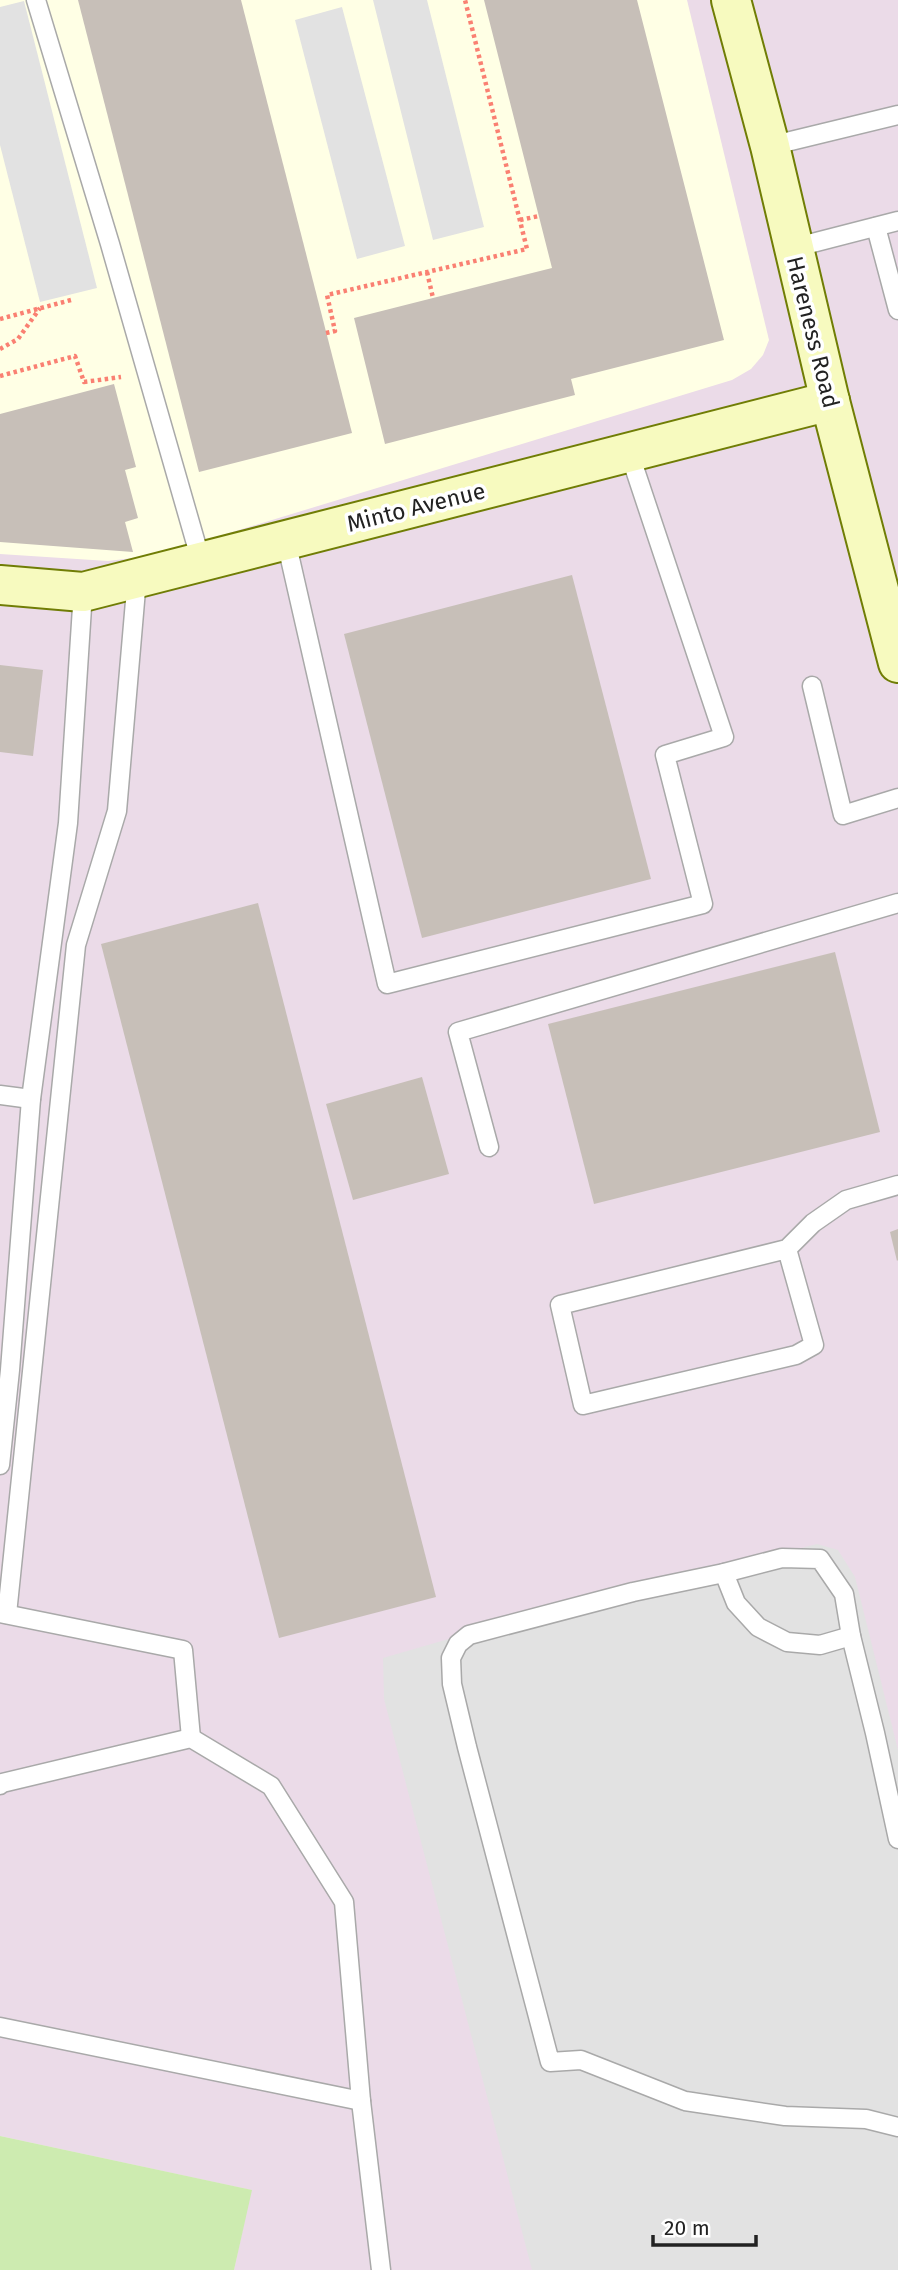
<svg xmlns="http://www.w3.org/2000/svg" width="898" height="2270" font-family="'Fira Sans',sans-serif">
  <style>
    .industrial { fill: #ebdbe8 }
    .education { fill: #ffffe5 }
    .grass { fill: #cdebb0 }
    .parking { fill: #e2e2e2 }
    .building { fill: #c7bfb8 }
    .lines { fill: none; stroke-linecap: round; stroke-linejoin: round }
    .lane-casing { stroke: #a9a9a9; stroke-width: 21 }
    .secondary-casing { stroke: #707d05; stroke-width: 42 }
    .path { stroke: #fa8072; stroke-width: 4.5; stroke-dasharray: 3.5 3.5; stroke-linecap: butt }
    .lane { stroke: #fff; stroke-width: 18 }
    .secondary { stroke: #f7fabf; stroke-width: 38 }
    .labels { text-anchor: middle; stroke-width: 7; stroke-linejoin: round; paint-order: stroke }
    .street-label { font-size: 23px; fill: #222; stroke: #fff }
  </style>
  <rect width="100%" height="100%" fill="#f2efe9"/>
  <path class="industrial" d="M0 0H898V2270H234L251 2190 0 2136Z"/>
  <path class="education" d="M0 0H687L769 340 763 355 751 369 732 380 157 555 108 561 0 554Z"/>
  <path class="grass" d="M0 2136 252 2190 234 2270H0Z"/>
  <g class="parking">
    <path d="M373 0H427L484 227 433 240Z"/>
    <path d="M24 1 97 288 40 302 0 145V7Z"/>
    <path d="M342 7 405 246 357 259 295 20Z"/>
    <path d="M817 1544 838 1550 855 1577 898 1750V2270H532L384 1699 383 1658 452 1638Z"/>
  </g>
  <g class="building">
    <path d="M78 0H241L352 433 199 472Z"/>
    <path d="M484 0H637L724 340 571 379 575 395 385 444 354 318 552 268Z"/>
    <path d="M114 384 136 467 125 470 138 518 125 522 133 552 0 542V414Z"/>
    <path d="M572 575 651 879 422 938 344 634Z"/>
    <path d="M0 665 43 670 33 756 0 752Z"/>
    <path d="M258 903 436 1597 279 1638 101 944Z"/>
    <path d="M835 952 880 1132 594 1204 548 1024Z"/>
    <path d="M422 1077 449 1174 353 1200 326 1104Z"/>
    <path d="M898 1229V1260L897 1261 890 1232Z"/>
  </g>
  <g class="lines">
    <g class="lane-casing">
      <g id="lane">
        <path d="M36 0 110 244 201 561"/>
        <path d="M770 146 898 115"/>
        <path d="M876 227 898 310"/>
        <path d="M793 248 898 221"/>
        <path d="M286 541 387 984 703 904 665 755 724 737 629 452"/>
        <path d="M812 686 843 815 898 798"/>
        <path d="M0 1095 31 1099"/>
        <path d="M489 1147 458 1032 898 903"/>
        <path d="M787 1249 814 1345 796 1355 583 1405 560 1305 787 1249 813 1223 846 1200 898 1185"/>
        <path d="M0 1465 10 1370 31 1099 68 823 83 592"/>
        <path d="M724 1573 736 1603 758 1627 787 1642 820 1645 851 1636"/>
        <path d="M0 1613 183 1650 191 1738"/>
        <path d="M7 1614 76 945 117 811 137 578"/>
        <path d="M0 1785 2 1783 191 1738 271 1786 344 1902 361 2101 0 2027"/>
        <path d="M898 1839 875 1733 851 1636 844 1594 820 1559 782 1558 724 1573 633 1592 469 1635 458 1644 451 1658 452 1684 467 1747 550 2062 581 2060 685 2101 785 2116 866 2119 898 2127"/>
        <path d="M361 2101 381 2270"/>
      </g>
    </g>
    <g class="secondary-casing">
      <g id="secondary">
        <path d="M731 0 770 146 830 401 898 663"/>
        <path d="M0 585 83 592 830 401"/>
      </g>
    </g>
    <g class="path">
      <path d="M520 220 539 216"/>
      <path d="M427 272 433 298"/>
      <path d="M0 319 71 300"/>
      <path d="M326 333 335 331 327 295 527 249 465 0"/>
      <path d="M0 349 18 339 40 308"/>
      <path d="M0 376 75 356 84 382 121 377"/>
    </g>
    <use href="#lane" class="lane"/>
    <use href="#secondary" class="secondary"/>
  </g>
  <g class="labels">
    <g class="street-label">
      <text transform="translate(813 332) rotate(76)" y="8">Hareness Road</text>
      <text transform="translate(416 507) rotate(-14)" y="8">Minto Avenue</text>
    </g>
  </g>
  <path d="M653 2235v10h103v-10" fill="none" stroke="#222222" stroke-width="3.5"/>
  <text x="664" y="2235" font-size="21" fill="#222222" stroke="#ffffff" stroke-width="5" paint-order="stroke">20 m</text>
</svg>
